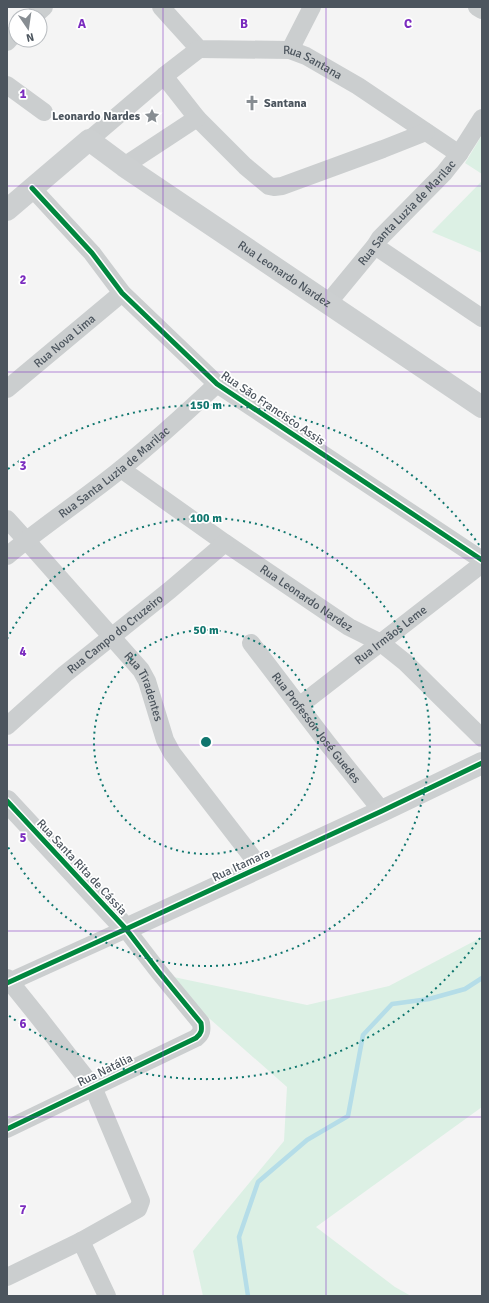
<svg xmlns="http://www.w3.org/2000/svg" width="489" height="1303" font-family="Signika,sans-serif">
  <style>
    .green { fill: #dcf0e4 }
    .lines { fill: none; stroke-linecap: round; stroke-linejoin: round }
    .stream { stroke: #b5dde8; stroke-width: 4.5 }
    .street { stroke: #cbcecf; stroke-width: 18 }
    .secondary { stroke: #cccfd0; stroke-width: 22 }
    .cycleway-casing { stroke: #fff; stroke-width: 8 }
    .cycleway { stroke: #00873e; stroke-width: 5 }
    .grid { fill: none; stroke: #7b2cbf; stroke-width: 1; stroke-opacity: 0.55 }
    .ring { fill: none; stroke: #0f766e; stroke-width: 2; stroke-dasharray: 2 4 }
    .labels { text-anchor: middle; stroke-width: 3.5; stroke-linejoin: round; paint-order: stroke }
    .street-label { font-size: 12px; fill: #4c555e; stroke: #fff }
    .poi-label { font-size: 12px; font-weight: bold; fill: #4c555e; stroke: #fff; text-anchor: start }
    .grid-label { font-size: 13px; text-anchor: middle; font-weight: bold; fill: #7b2cbf; stroke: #fff; stroke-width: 3.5; stroke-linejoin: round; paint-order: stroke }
    .centre { fill: #0f766e; stroke: #fff; stroke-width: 2 }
    .ring-label { font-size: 12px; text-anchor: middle; font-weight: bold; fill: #0f766e; stroke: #fff; stroke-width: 3.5; stroke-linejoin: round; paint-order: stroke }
  </style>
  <rect width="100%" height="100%" fill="#f4f4f4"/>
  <g class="green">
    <path d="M482 135V174L465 163Z"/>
    <path d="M482 181V253L432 232Z"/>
    <path d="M482 937V1107L316 1227 395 1287 411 1296H203L193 1251 284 1141 287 1087 159 974 307 1005 389 986Z"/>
  </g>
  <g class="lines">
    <path class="stream" d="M248 1296 239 1237 258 1182 307 1140 348 1116 363 1035 392 1004 429 999 465 989 482 978"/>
    <g class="street">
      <path id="s1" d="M161 7 199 49 290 50 306 56 358 86 459 154"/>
      <path d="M477 7 482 10"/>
      <path d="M34 16 44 7"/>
      <path d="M7 42 16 32"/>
      <path d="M290 50 312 7"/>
      <path d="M164 76 197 118 245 166 269 186 274 187 282 186 383 149 426 132"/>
      <path d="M7 85 44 112"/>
      <path d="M89 140 164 76 199 49"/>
      <path d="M124 166 197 118"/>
      <path d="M32 188 92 253 122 293 217 384 482 560"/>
      <path d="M375 246 482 318"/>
      <path id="s2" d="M328 303 375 246 380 238 444 173 459 154 482 118"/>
      <path id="s3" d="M7 389 122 293"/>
      <path id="s4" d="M121 469 225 543 349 627 381 643 406 663 482 738"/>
      <path id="s5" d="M7 519 26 540 141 670 147 681 165 740 172 753 260 867"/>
      <path id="s6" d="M7 556C44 525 84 499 121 469 154 442 186 413 217 384"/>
      <path id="s7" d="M251 643 328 744 382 811"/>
      <path id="s8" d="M299 706 482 564"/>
      <path id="s9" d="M7 726 65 674 170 590 225 543"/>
      <path d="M7 978 40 1019 93 1087 141 1201 138 1209 81 1241 7 1277"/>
      <path d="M7 983 126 929 159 972 201 1023C202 1030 202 1033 196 1038L7 1129"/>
      <path d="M81 1241 107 1296"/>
    </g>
    <g class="secondary">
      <path id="s10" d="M7 210 89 140 124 166 482 407"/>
      <path d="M7 801 126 929 382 811 482 763"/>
    </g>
    <g class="cycleway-casing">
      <g id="cycleway">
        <path d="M32 188 92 253 122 293 217 384 482 560"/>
        <path d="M7 801 126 929 159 972 201 1023C202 1030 202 1033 196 1038L7 1129"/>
        <path d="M7 983 126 929 382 811 482 763"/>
      </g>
    </g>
    <use href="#cycleway" class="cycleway"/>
  </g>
  <path class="grid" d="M163 7V1296M326 7V1296M7 186H482M7 372H482M7 558H482M7 745H482M7 931H482M7 1117H482"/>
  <g class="ring">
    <circle cx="206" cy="742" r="112"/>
    <path d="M7 639A224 224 0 1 1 7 845"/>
    <path d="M480 938A337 337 0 0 1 8 1015M8 469A337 337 0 0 1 480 546"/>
  </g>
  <defs>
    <g id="church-bare" transform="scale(1.2)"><path d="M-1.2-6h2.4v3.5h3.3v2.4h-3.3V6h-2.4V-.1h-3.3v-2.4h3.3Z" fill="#878d92" stroke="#fff" stroke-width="2.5" paint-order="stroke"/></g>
    <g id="sight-bare" transform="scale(1.2)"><path d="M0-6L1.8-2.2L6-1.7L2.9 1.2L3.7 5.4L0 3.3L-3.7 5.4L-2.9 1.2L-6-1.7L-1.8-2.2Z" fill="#878d92" stroke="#fff" stroke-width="2.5" paint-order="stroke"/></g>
  </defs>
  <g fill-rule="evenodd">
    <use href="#church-bare" x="252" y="103"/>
    <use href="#sight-bare" x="152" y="116"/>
  </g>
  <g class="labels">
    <g class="street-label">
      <text dy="4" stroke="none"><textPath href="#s1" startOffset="173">Rua Santana</textPath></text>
      <text dy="4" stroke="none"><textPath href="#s2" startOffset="120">Rua Santa Luzia de Marilac</textPath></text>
      <text dy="4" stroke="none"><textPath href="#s10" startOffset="345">Rua Leonardo Nardez</textPath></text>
      <text dy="4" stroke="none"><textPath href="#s3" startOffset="75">Rua Nova Lima</textPath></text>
      <text transform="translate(273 408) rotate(34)" y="4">Rua São Francisco Assis</text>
      <text dy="4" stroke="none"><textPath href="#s6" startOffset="136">Rua Santa Luzia de Marilac</textPath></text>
      <text dy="4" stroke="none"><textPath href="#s4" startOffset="226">Rua Leonardo Nardez</textPath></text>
      <text dy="4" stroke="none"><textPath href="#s9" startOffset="142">Rua Campo do Cruzeiro</textPath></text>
      <text dy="4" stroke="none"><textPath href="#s8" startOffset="116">Rua Irmãos Leme</textPath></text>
      <text dy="4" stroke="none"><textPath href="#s5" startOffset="218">Rua Tiradentes</textPath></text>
      <text dy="4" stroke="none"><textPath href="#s7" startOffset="107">Rua Professor José Guedes</textPath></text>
      <text transform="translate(241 865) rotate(-25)" y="4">Rua Itamara</text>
      <text transform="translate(82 867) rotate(47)" y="4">Rua Santa Rita de Cássia</text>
      <text transform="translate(105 1070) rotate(-26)" y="4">Rua Natália</text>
    </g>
    <g class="poi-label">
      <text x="264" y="107">Santana</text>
      <text x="140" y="120" text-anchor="end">Leonardo Nardes</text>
    </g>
  </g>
  <g class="grid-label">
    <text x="82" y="28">A</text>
    <text x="244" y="28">B</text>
    <text x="408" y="28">C</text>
    <text x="23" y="98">1</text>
    <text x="23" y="284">2</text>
    <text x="23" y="470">3</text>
    <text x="23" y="656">4</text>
    <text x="23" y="842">5</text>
    <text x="23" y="1028">6</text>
    <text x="23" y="1214">7</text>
  </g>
  <circle cx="206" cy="742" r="6" class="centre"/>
  <g class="ring-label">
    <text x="206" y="409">150 m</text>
    <text x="206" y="522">100 m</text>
    <text x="206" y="634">50 m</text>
  </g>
  <rect width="489" height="1303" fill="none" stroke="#4c555e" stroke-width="16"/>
  <g transform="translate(28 28) rotate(167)"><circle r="19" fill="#ffffff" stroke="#b7bbbf"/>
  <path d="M0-3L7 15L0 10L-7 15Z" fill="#878d92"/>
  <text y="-6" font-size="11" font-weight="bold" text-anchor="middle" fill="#4c555e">N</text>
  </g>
</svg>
